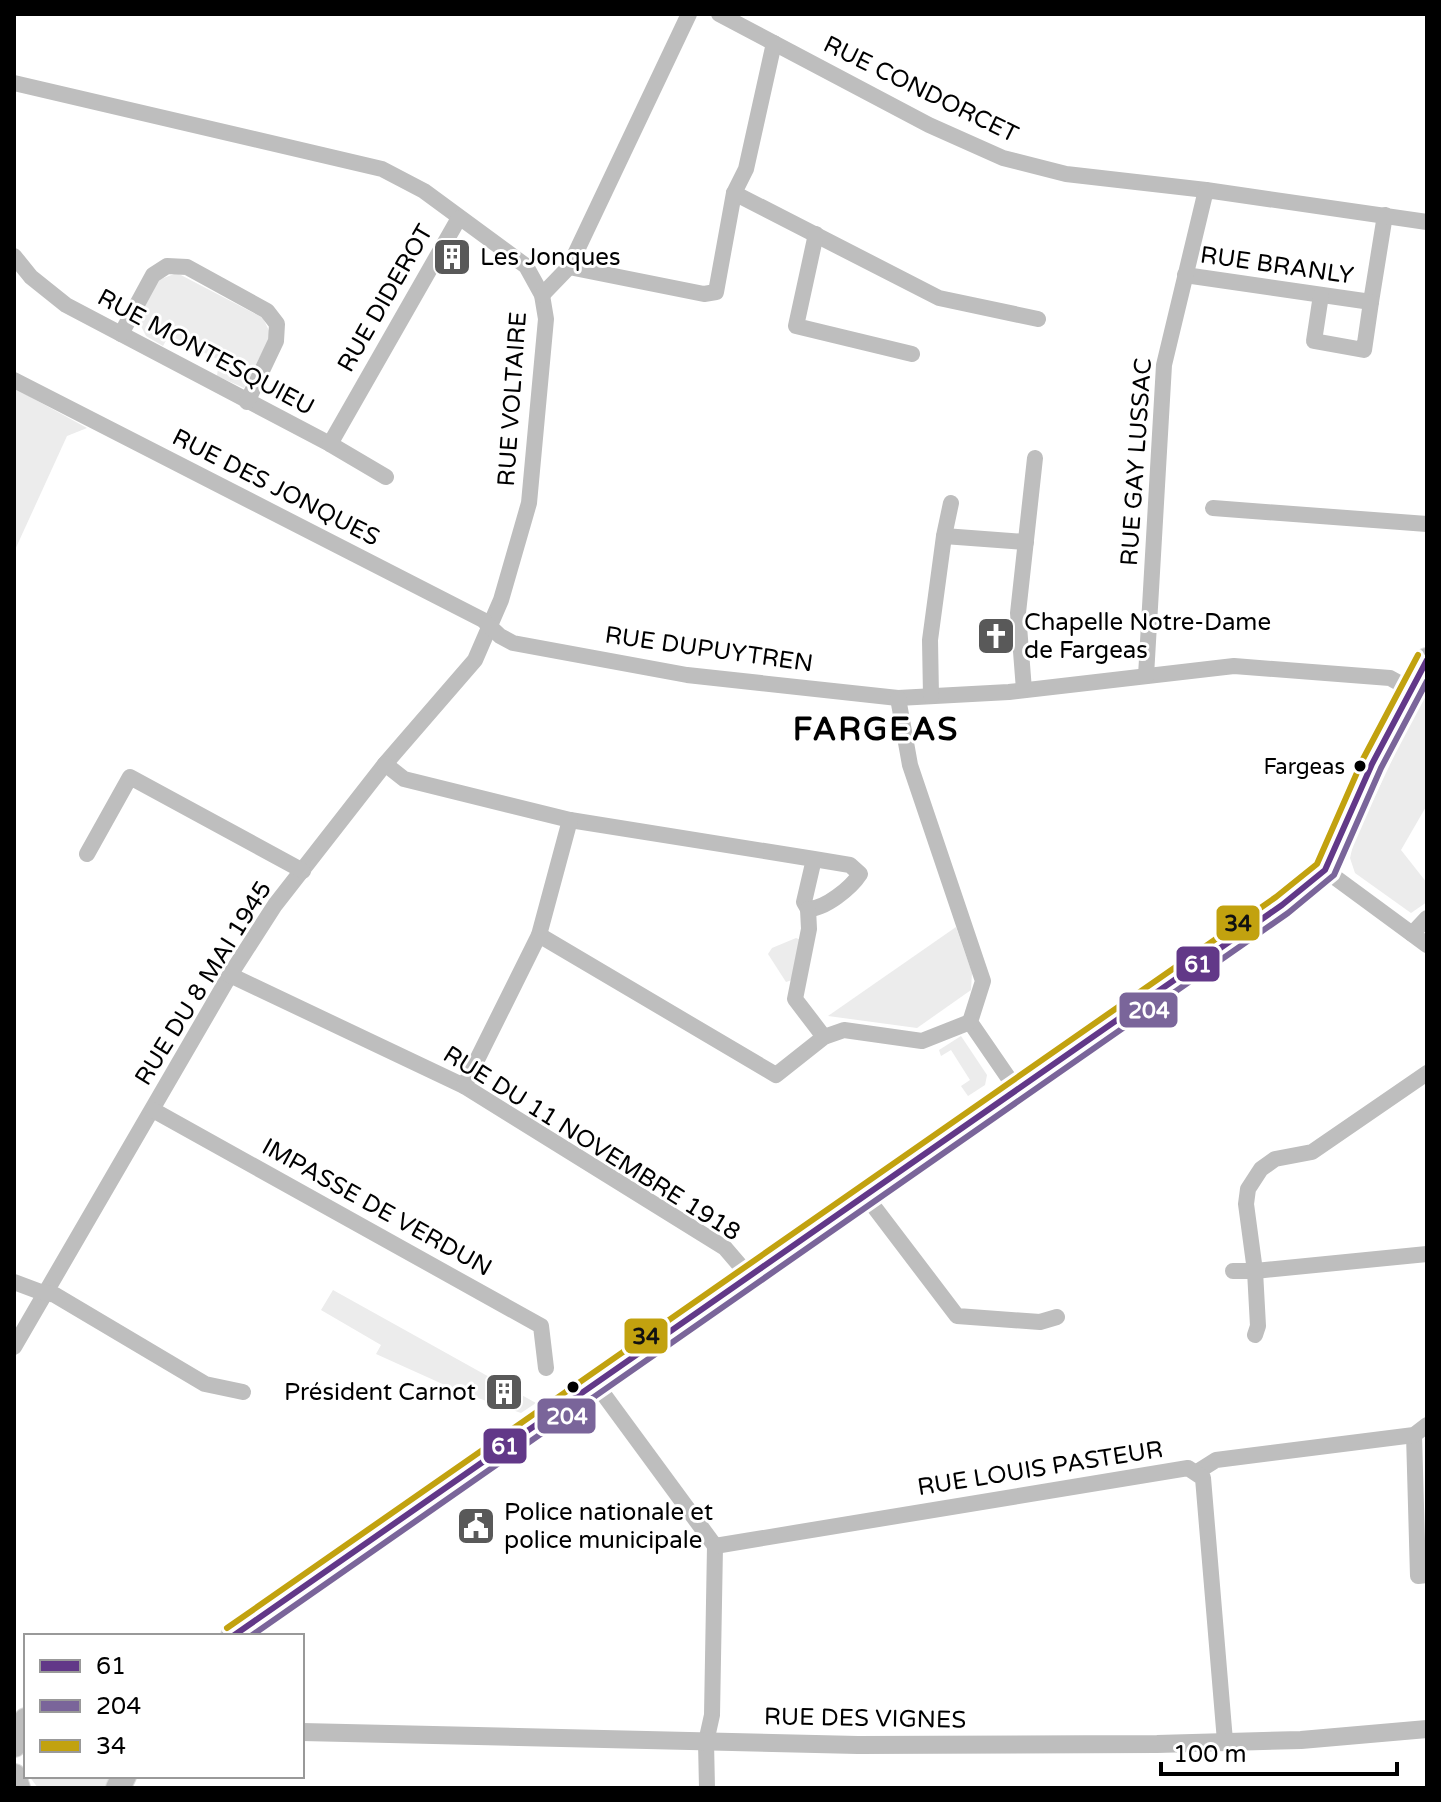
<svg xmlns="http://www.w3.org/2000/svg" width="1441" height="1802" font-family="'Varela Round',sans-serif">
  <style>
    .green { fill: #ececec }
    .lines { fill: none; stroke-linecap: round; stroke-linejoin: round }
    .primary-casing { stroke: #dbdbdb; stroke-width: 26 }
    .minor { stroke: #bebebe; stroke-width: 16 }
    .tertiary { stroke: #bebebe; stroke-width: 18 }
    .primary { stroke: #bebebe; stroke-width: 24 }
    .bus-1-casing { stroke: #fff; stroke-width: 12 }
    .bus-2-casing { stroke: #fff; stroke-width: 12 }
    .bus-3-casing { stroke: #fff; stroke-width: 12 }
    .bus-1 { stroke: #623888; stroke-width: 6 }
    .bus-2 { stroke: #7a659a; stroke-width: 6 }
    .bus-3 { stroke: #c2a20f; stroke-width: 6 }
    .bus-dot { fill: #000; stroke: #fff; stroke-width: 3 }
    .labels { text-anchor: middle; stroke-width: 6; stroke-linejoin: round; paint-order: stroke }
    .bus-label { font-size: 22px; fill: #000; stroke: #fff; text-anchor: end }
    .street-label { font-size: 24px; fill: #000; stroke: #fff }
    .poi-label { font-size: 24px; fill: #000; stroke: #fff; text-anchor: start }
    .district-label { font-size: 32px; font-weight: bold; letter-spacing: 2px; fill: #000; stroke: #fff }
    .line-badge { stroke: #fff; stroke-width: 3 }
    .badge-label { font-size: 22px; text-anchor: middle; font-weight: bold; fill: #fff }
    .pale-badge-label { font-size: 22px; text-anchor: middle; font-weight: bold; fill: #111 }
  </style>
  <rect width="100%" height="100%" fill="#fff"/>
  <g class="green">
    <path d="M177 273 263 318 271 335 244 388 217 376 219 360 169 335 163 346 146 336 137 318 158 280Z"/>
    <path d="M14 388 87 428 67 436 14 552Z"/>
    <path d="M1425 690 1427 805 1401 850 1427 883V902L1411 913 1355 873 1350 858 1354 841Z"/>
    <path d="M956 927 972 973 971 990 917 1028 828 1016Z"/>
    <path d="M796 938 801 940 792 980 786 982 768 954 772 948Z"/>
    <path d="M961 1036 987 1075 985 1085 968 1096 961 1086 970 1080 951 1050 941 1056 939 1050Z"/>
    <path d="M333 1290 536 1403 521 1413 458 1391 376 1354 381 1345 321 1310Z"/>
    <path d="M29 1776H113L104 1788H38Z"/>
  </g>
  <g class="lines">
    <g class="primary-casing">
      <g id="primary">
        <path d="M233 1636 426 1503 558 1409 674 1331 1282 905 1325 870 1372 764 1427 660"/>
        <path d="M14 1745 26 1720"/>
        <path d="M14 1776 18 1788"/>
        <path d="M118 1788 124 1776"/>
      </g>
    </g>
    <g class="minor">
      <path d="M719 14 929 125 1003 158 1066 174 1206 190"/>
      <path d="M14 83 382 169 424 191 526 266 542 295 546 319 529 503 501 600 475 660 385 764 275 905 230 975 14 1347"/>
      <path d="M734 193 939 298 1038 319"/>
      <path d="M816 234 796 326 912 354"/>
      <path d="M14 256 31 277 66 305 330 444 386 477"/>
      <path d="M569 267 704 294 716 292 734 193 746 169 774 43"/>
      <path d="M1185 275 1371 302 1385 215"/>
      <path d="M542 295 569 267 689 14"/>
      <path d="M1321 295 1314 341 1364 350 1371 302"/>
      <path d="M121 334 153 275 167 266 187 267 267 311 277 324 276 341 247 402"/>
      <path d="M14 380 483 620 500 636 513 643 687 675 898 698 1009 692 1234 666 1390 678 1410 689"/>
      <path d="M330 444 459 218"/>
      <path d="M1213 508 1427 524"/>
      <path d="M944 536 1026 542"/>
      <path d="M1146 676 1164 365 1206 190 1427 222"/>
      <path d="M1024 690 1018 613 1035 458"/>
      <path d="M931 696 930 640 944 536 951 503"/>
      <path d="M898 698 910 765 983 981 970 1022 1016 1089"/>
      <path d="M385 764 404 779 570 820 814 859 850 865 860 874C851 888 825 909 808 909L804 902 814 859"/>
      <path d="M87 854 130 777 303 871"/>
      <path d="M1325 870 1427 945"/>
      <path d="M808 909 809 929 795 999 824 1037"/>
      <path d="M1412 934 1427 918"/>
      <path d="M539 935 776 1075 824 1037 844 1030 922 1041 970 1022"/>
      <path d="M230 975 464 1086 725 1248 749 1276"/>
      <path d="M1427 1073 1312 1152 1275 1159 1261 1169 1248 1189 1246 1204 1255 1271 1427 1254"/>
      <path d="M464 1086 539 935 570 820"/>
      <path d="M153 1110 541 1326 546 1368"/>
      <path d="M865 1195 957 1316 1040 1322 1057 1317"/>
      <path d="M1233 1271H1255L1258 1326 1255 1335"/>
      <path d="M14 1282 38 1291 55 1295 205 1384 243 1392"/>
      <path d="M596 1384 715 1546 712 1715 706 1742 707 1788"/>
      <path d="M1414 1435 1418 1576 1427 1575"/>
      <path d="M1197 1472 1216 1460 1414 1435 1427 1425"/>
      <path d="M715 1546 1188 1468 1203 1478 1225 1741"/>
    </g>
    <path class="tertiary" d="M302 1732 858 1745 1157 1744 1301 1740 1427 1729"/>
    <use href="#primary" class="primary"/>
    <g class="bus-1-casing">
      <path id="bus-1" d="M233 1636 1282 905 1325 870 1372 764 1427 660"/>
    </g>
    <g class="bus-2-casing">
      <path id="bus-2" d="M251 1636 1288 913 1334 875 1381 768 1427 681"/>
    </g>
    <g class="bus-3-casing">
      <path id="bus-3" d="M227 1628 1276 897 1317 864 1363 759 1418 655"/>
    </g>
    <use href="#bus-1" class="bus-1"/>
    <use href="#bus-2" class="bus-2"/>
    <use href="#bus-3" class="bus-3"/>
  </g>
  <defs>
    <g id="building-square" transform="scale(2)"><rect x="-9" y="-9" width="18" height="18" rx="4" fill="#595959" stroke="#fff"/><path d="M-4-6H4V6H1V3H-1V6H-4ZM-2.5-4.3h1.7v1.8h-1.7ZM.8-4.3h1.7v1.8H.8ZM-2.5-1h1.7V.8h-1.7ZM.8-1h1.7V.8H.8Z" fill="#fff"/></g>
    <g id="church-square" transform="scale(2)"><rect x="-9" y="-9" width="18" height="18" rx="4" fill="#595959" stroke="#fff"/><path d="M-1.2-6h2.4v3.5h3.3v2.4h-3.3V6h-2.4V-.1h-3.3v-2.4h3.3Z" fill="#fff"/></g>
    <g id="civic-square" transform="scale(2)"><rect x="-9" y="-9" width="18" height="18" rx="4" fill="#595959" stroke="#fff"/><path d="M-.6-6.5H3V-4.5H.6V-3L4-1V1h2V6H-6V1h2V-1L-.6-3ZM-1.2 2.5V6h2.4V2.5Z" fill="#fff"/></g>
  </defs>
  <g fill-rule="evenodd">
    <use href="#building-square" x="452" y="257"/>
    <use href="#church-square" x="996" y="636"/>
    <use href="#building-square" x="504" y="1392"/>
    <use href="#civic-square" x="476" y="1526"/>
  </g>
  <g class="bus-dot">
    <circle cx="1360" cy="766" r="7"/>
    <circle cx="573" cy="1387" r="7"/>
  </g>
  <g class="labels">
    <g class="bus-label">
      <text x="1345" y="774">Fargeas</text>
    </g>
    <g class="street-label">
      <text transform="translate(921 89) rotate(26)" y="8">RUE CONDORCET</text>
      <text transform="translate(1277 265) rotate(8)" y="8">RUE BRANLY</text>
      <text transform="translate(385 298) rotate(-60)" y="8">RUE DIDEROT</text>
      <text transform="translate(206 352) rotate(28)" y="8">RUE MONTESQUIEU</text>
      <text transform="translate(512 399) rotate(-86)" y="8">RUE VOLTAIRE</text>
      <text transform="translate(1136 462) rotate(-86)" y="8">RUE GAY LUSSAC</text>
      <text transform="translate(276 487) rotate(27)" y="8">RUE DES JONQUES</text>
      <text transform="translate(709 649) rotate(8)" y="8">RUE DUPUYTREN</text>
      <text transform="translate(203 983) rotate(-58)" y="8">RUE DU 8 MAI 1945</text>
      <text transform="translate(592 1143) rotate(32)" y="8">RUE DU 11 NOVEMBRE 1918</text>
      <text transform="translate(377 1207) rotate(29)" y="8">IMPASSE DE VERDUN</text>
      <text transform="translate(1040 1468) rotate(-9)" y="8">RUE LOUIS PASTEUR</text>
      <text transform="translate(865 1718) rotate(1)" y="8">RUE DES VIGNES</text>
    </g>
    <g class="poi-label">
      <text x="480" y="265">Les Jonques</text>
      <text x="1024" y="630">Chapelle Notre-Dame<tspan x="1024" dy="28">de Fargeas</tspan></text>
      <text x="476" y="1400" text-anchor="end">Président Carnot</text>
      <text x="504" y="1520">Police nationale et<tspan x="504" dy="28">police municipale</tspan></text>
    </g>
    <g class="district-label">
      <text x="876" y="740">FARGEAS</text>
    </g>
  </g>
  <g class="line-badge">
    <rect x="1215" y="904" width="46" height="38" rx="8" fill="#c2a20f"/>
    <rect x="1175" y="945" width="46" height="38" rx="8" fill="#623888"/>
    <rect x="1118" y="991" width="61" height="38" rx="8" fill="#7a659a"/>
    <rect x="623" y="1317" width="46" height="38" rx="8" fill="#c2a20f"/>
    <rect x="536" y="1397" width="61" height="38" rx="8" fill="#7a659a"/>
    <rect x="482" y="1427" width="46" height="38" rx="8" fill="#623888"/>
  </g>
  <g class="badge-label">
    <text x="1198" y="972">61</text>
    <text x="1149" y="1018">204</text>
    <text x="567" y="1424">204</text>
    <text x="505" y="1454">61</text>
  </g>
  <g class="pale-badge-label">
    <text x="1238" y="931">34</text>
    <text x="646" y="1344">34</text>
  </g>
  <rect width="1441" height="1802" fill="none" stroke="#000000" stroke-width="32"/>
  <rect x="24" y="1634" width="280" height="144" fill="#ffffff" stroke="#999999" stroke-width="2"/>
  <rect x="40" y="1660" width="40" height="12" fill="#623888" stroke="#999999" stroke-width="2"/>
  <text x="96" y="1674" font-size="24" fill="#000000">61</text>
  <rect x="40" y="1700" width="40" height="12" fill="#7a659a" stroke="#999999" stroke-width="2"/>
  <text x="96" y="1714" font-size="24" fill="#000000">204</text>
  <rect x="40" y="1740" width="40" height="12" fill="#c2a20f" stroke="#999999" stroke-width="2"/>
  <text x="96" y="1754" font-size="24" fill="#000000">34</text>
  <path d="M1161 1762v12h236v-12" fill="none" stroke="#000000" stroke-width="4"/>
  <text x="1173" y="1762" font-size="24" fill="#000000" stroke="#ffffff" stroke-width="6" paint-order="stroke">100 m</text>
</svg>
